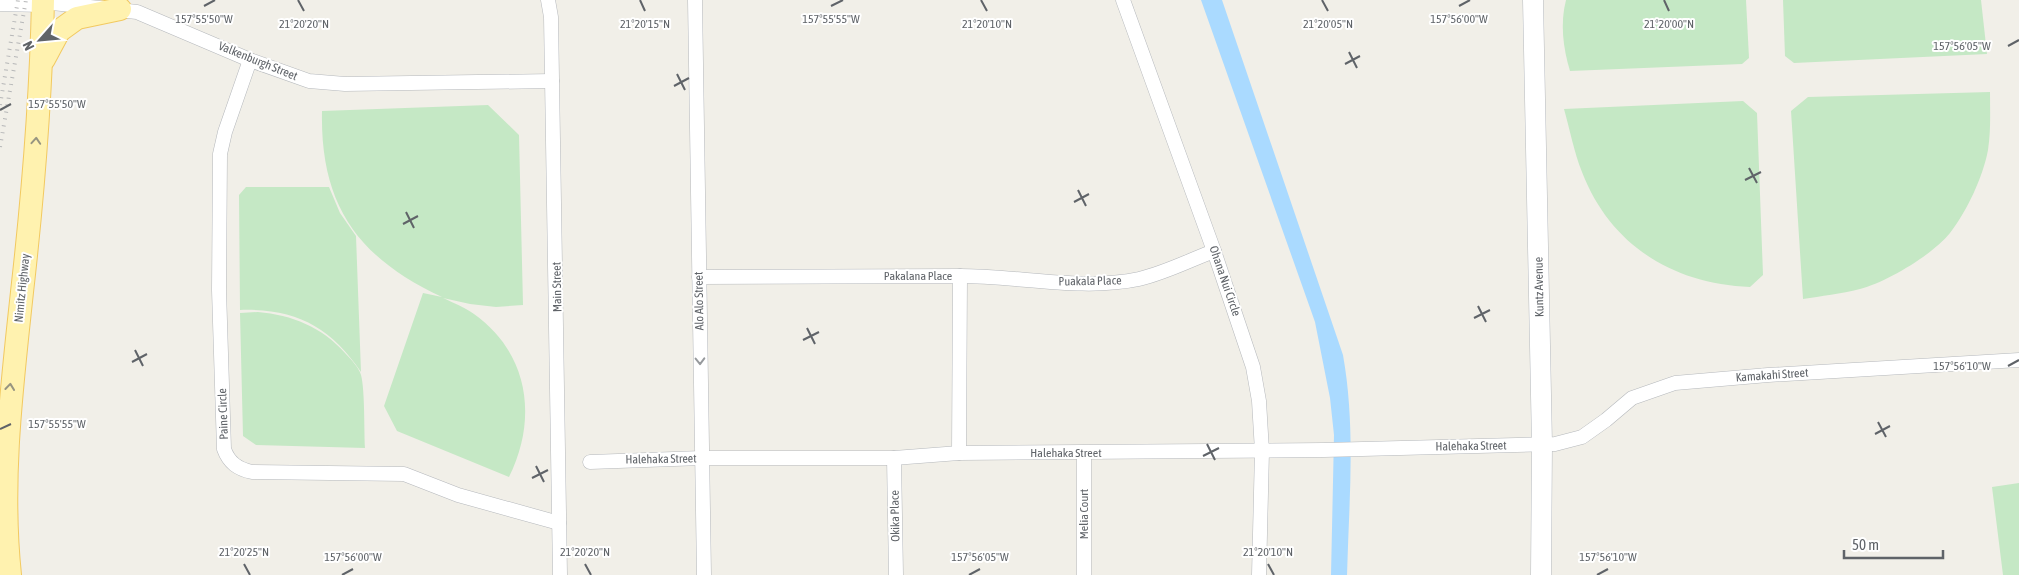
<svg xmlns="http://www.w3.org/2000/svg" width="2019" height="575" font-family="'Asap Condensed',sans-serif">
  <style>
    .green { fill: #c5e8c5 }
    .water { fill: #aadaff }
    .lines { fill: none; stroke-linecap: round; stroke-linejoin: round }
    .street-casing { stroke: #b5b8bc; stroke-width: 15 }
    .secondary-casing { stroke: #b6babf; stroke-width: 21 }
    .primary-casing { stroke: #f2c960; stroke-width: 24 }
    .street { stroke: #fff; stroke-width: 14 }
    .secondary { stroke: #fff; stroke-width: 20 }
    .primary { stroke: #fff2af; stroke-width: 22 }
    .rail { stroke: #b6b7b8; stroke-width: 4; stroke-dasharray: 1 6; stroke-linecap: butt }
    .oneway { stroke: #979581 }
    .oneway2 { stroke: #979a9d }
    .ticks { fill: none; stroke: #5f6368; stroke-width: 2 }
    .labels { text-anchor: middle; stroke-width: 4; stroke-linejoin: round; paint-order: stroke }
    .street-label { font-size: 12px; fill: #5f6368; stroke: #fff }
    .ticks-label { font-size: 12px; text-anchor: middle; fill: #5f6368; stroke: #fff; stroke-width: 4; stroke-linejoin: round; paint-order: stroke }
  </style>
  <rect width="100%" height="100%" fill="#f1efe8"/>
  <g class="green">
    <path d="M1566 0H1746L1749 58 1742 64 1570 71C1563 48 1560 23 1566 0Z"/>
    <path d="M1783 0H1981L1987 54 1794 63 1785 56Z"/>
    <path d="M1990 92C1990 112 1991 131 1988 150 1983 177 1967 211 1950 233 1932 255 1887 282 1860 289 1841 294 1821 296 1803 299L1791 111 1808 97Z"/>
    <path d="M1743 101 1757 113 1763 275 1750 287C1673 284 1610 245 1582 172 1574 152 1570 130 1564 109Z"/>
    <path d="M488 105 519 135 523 305 496 307 470 304 443 298C454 303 464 307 474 314 529 353 538 419 509 477L397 431 384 406 423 293 442 297C358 258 320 205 322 111Z"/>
    <path d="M246 187H329L340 213 356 236 361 372C331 327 295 308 240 310L239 195Z"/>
    <path d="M258 312C292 315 322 327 345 353 351 359 359 368 361 375 365 390 364 430 365 448L256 445 243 436 240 313Z"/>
    <path d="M2019 483V575H2003L1992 487Z"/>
  </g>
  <path class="water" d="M1201 0H1222L1343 355C1356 428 1349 501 1347 575H1331L1334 435 1330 398 1315 322Z"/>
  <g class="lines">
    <g class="street-casing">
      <g id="street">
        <path d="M548 0 551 17 560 575"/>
        <path d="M695 0 704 575"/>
        <path d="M1123 0 1214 251 1253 367 1259 401 1262 451 1259 575"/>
        <path d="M43 2 137 12 250 60 309 81 345 84 552 81"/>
        <path d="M250 60 225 132 220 154 219 290 224 449C229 463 238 469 252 472L404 474 458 495 559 523"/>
        <path d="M960 276C1018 276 1083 291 1139 279 1165 273 1190 260 1214 251"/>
        <path d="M699 277 960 276 959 453"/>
        <path d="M1084 454V575"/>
        <path d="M894 458 896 575"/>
        <path d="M590 462 702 458H894L959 453 1324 450 1555 444 1582 437 1606 420 1632 398 1675 383 1768 375 2019 360"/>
      </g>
    </g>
    <g class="secondary-casing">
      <g id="secondary">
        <path d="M1533 0 1542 444 1541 575"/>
        <path d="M0 1 43 2"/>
      </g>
    </g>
    <g class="primary-casing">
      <g id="primary">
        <path d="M44 59 59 31 77 18 120 9"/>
        <path d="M10 575C0 480 12 386 22 292 33 195 41 98 43 0"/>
      </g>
    </g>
    <use href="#street" class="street"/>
    <use href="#secondary" class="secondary"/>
    <use href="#primary" class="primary"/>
    <g class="rail">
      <path d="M0 105 18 0"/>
      <path d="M0 147 26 0"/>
    </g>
  </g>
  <defs><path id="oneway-chevron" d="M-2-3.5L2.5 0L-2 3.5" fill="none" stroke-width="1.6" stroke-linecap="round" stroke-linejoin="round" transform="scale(1.25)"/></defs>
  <g class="oneway">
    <use href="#oneway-chevron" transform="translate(36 141) rotate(-86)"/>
    <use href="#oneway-chevron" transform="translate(10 387) rotate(-84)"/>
  </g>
  <use class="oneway2" href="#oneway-chevron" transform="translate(700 361) rotate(89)"/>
  <path class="ticks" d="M298 0 304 11M640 0 645 11M981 0 987 11M1322 0 1328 11M1664 0 1669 11M204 6 215 0M831 6 843 0M1459 6 1470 0M2008 46 2019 40M1349 52 1357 68M1345 64 1360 56M677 74 685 90M674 86 689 78M0 110 11 104M1749 168 1757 183M1745 180 1761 172M1078 190 1086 206M1074 202 1089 194M406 212 414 228M403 224 418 216M1478 306 1486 322M1474 318 1490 310M807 328 815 344M803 340 819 332M135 350 143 366M132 362 147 354M2008 366 2019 360M1878 422 1886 437M0 429 11 424M1875 434 1890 426M1207 444 1215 460M1203 456 1219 448M536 466 544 482M532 478 548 470M244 564 250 575M585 564 591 575M1268 564 1274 575M342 575 353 569M969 575 980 569M1597 575 1608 569"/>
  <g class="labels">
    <g class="street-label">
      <text transform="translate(258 61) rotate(22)" y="4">Valkenburgh Street</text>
      <text x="918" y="280">Pakalana Place</text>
      <text transform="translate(1090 281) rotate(-1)" y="4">Puakala Place</text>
      <text transform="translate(1225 281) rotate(71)" y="4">Ohana Nui Circle</text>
      <text transform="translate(557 287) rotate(-91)" y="4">Main Street</text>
      <text transform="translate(1539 287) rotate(-91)" y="4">Kuntz Avenue</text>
      <text transform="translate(22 288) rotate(-84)" y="4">Nimitz Highway</text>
      <text transform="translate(699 301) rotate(-91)" y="4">Alo Alo Street</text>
      <text transform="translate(1772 375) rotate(-4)" y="4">Kamakahi Street</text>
      <text transform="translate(223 414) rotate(-92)" y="4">Paine Circle</text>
      <text transform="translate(1471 446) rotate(-1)" y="4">Halehaka Street</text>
      <text x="1066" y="457">Halehaka Street</text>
      <text transform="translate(661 459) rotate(-1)" y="4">Halehaka Street</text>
      <text transform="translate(1084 514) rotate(-90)" y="4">Melia Court</text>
      <text transform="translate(895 516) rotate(-91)" y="4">Okika Place</text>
    </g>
  </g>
  <g class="ticks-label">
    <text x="204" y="23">157°55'50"W</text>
    <text x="831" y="23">157°55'55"W</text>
    <text x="1459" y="23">157°56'00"W</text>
    <text x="304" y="28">21°20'20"N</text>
    <text x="645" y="28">21°20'15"N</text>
    <text x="987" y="28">21°20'10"N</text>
    <text x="1328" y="28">21°20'05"N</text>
    <text x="1669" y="28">21°20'00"N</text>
    <text x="1962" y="50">157°56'05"W</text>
    <text x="57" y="108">157°55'50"W</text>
    <text x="1962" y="370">157°56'10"W</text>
    <text x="57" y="428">157°55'55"W</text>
    <text x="244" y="556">21°20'25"N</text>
    <text x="585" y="556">21°20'20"N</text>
    <text x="1268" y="556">21°20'10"N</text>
    <text x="353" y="561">157°56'00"W</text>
    <text x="980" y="561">157°56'05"W</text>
    <text x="1608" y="561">157°56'10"W</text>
  </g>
  <g transform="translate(40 40) rotate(243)" stroke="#ffffff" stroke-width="4" paint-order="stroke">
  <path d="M0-4L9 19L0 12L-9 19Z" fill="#5f6368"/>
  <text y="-8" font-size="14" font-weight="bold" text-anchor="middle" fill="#5f6368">N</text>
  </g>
  <path d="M1844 550v8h99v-8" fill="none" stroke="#5f6368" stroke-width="2.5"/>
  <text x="1852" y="550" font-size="15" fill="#5f6368" stroke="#ffffff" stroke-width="4" paint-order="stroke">50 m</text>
</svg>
